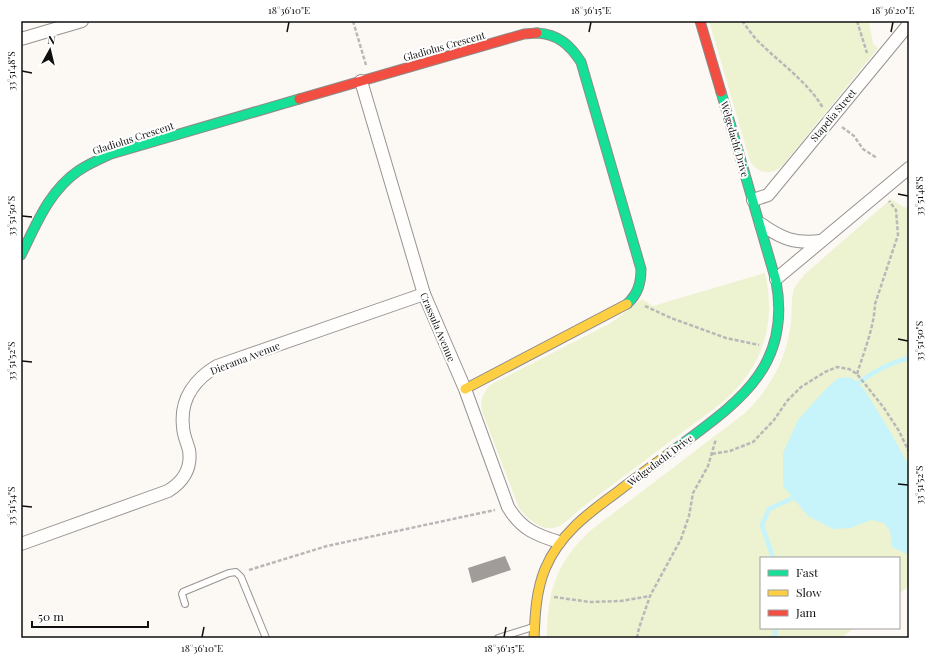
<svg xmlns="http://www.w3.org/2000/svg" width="930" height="659" font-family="'Playfair Display',serif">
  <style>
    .green { fill: #edf3d1 }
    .water { fill: #c6f4fa }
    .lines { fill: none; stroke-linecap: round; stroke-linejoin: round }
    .stream { stroke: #c6f4fa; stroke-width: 4.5 }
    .building { fill: #a09c99 }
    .lane-casing { stroke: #969492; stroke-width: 8 }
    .street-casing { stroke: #969492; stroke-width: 14 }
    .fast-casing { stroke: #8c8b89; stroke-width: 11 }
    .slow-casing { stroke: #8c8b89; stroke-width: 11 }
    .jam-casing { stroke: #8c8b89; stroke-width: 11 }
    .path { stroke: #b9b8b8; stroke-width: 2.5; stroke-dasharray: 4 2; stroke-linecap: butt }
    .lane { stroke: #fffefd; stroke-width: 6 }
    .street { stroke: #fffefd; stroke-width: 12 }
    .fast { stroke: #16e098; stroke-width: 9 }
    .slow { stroke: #ffcf43; stroke-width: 9 }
    .jam { stroke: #f24e42; stroke-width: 9 }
    .ticks { fill: none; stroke: #0f0f0f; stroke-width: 1.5 }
    .labels { text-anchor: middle; stroke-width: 4; stroke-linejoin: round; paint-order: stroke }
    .street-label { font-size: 10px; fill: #0f0f0f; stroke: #fff }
    .neatline { fill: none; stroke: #0f0f0f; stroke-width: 1.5 }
    .ticks-label { font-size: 10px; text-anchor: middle; fill: #0f0f0f }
  </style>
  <rect width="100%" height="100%" fill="#fcf8f4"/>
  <g class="green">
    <path d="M709 21H869L873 44 878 48 783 165C772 176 758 174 750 161Z"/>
    <path d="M891 199 905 208 909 205V586L899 594V558H761V628H854L841 638H547C547 592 556 563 590 531L745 413C769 390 785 362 790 329 793 317 790 301 794 289 796 284 801 279 805 274Z"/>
    <path d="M765 273C777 326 762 367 723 402L580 509C574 514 568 521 561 525 546 535 528 520 519 508L482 411C480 400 483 393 490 385L609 324 619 317 642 299 653 306Z"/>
  </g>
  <path class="water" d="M844 377 852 378 864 389 891 433 909 466V555L892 547 890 531 884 523 871 520 851 528 833 529 808 516 783 486V453L798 420 823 392 837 379Z"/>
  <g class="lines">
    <g class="stream">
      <path d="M858 383C873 372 891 362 909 358"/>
      <path d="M773 558 762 525 769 509 793 498"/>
      <path d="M773 638 775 635V628"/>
    </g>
  </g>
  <path class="building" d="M505 556 511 570 472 583 468 568Z"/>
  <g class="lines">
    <g class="lane-casing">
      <g id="lane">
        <path d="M185 604 182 594 183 592 229 573 236 572 241 577 266 638"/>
        <path d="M498 638 533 627"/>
      </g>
    </g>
    <g class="street-casing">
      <g id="street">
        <path d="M21 39 82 21"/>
        <path d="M361 81 424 294 465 389 508 507C521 529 536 535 559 542"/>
        <path d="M753 200 768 195 909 24"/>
        <path d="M761 224C782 239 795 244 821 241"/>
        <path d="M776 279 909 168"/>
        <path d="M21 544 168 491C183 482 192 468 189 450 187 442 183 435 183 426 180 399 195 379 217 366L424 294"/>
      </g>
    </g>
    <g class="fast-casing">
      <g id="fast">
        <path d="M537 33C558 34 570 45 581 62L641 269C641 283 638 294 627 304"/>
        <path d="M21 255C36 225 49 191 78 171 88 164 100 159 111 154L299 99"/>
        <path d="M670 453C732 406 793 371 776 281L721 92"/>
      </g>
    </g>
    <g class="slow-casing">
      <g id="slow">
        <path d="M465 389 627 304"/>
        <path d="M534 638C535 615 536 591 545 569 559 535 587 514 616 493 634 479 652 466 670 453"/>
      </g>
    </g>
    <g class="jam-casing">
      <g id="jam">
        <path d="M700 21 721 92"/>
        <path d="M299 99 524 34 537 33"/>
      </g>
    </g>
    <g class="path">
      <path d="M353 21 366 65"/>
      <path d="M742 21C748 28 753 37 760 43 781 64 808 82 823 108"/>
      <path d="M857 21 867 53"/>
      <path d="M842 127 854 136 863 149 877 158"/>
      <path d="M645 306 671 318 726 338 759 345"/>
      <path d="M857 374C864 351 874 328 875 304L898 235 896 210 889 201"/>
      <path d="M712 454 730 451 753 442 774 420 787 401 801 387 825 372 837 367 849 369 857 374 884 408 899 431 909 452"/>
      <path d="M249 570 327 546 495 510"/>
      <path d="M554 597 590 602 621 601 650 596"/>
      <path d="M637 638 639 628 650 596 681 539 689 516 693 493 708 466 716 439"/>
    </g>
    <use href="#lane" class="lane"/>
    <use href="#street" class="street"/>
    <use href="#fast" class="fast"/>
    <use href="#slow" class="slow"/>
    <use href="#jam" class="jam"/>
  </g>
  <path class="ticks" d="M287 32 289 22M589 32 591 22M891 32 893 22M22 71 32 73M898 194 908 196M22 216 32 217M898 339 908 341M22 361 32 362M898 484 908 485M22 506 32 507M202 637 204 627M504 637 506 627"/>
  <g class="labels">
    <g class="street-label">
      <text transform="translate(444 46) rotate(-16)" y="4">Gladiolus Crescent</text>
      <text transform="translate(833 115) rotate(-50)" y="4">Stapelia Street</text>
      <text transform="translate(133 138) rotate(-18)" y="4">Gladiolus Crescent</text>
      <text transform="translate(735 139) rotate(74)" y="4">Welgedacht Drive</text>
      <text transform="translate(438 327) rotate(67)" y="4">Crassula Avenue</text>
      <text transform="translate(245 358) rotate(-21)" y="4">Dierama Avenue</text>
      <text transform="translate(660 460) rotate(-37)" y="4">Welgedacht Drive</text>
    </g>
  </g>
  <rect width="930" height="659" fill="none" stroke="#ffffff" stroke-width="44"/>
  <rect x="760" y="557" width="140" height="72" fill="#ffffff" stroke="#9f9f9f"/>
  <rect x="768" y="570" width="20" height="6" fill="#16e098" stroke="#9f9f9f"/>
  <text x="796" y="577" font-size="12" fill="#0f0f0f">Fast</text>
  <rect x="768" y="590" width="20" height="6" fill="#ffcf43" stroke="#9f9f9f"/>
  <text x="796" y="597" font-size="12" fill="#0f0f0f">Slow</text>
  <rect x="768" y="610" width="20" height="6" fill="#f24e42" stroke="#9f9f9f"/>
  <text x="796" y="617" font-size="12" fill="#0f0f0f">Jam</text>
  <g transform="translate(50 50) rotate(8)" stroke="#ffffff" stroke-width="3" paint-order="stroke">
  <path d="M0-3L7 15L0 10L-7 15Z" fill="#0f0f0f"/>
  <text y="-6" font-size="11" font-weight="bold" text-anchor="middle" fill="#0f0f0f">N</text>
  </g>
  <path d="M32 621v6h116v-6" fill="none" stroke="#0f0f0f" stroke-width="2"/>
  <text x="38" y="621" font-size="12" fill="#0f0f0f" stroke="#ffffff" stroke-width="3" paint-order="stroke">50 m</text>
  <rect x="22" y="22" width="886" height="615" class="neatline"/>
  <g class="ticks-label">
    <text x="289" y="14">18°36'10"E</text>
    <text x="591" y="14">18°36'15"E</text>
    <text x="893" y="14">18°36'20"E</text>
    <text transform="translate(11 71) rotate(-90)" y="4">33°51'48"S</text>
    <text transform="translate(919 196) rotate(-90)" y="4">33°51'48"S</text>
    <text transform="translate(11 216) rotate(-90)" y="4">33°51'50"S</text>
    <text transform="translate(919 341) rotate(-90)" y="4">33°51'50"S</text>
    <text transform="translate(11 361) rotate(-90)" y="4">33°51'52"S</text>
    <text transform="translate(919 485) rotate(-90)" y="4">33°51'52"S</text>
    <text transform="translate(11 506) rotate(-90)" y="4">33°51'54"S</text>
    <text x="202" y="652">18°36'10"E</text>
    <text x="504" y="652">18°36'15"E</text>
  </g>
</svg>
